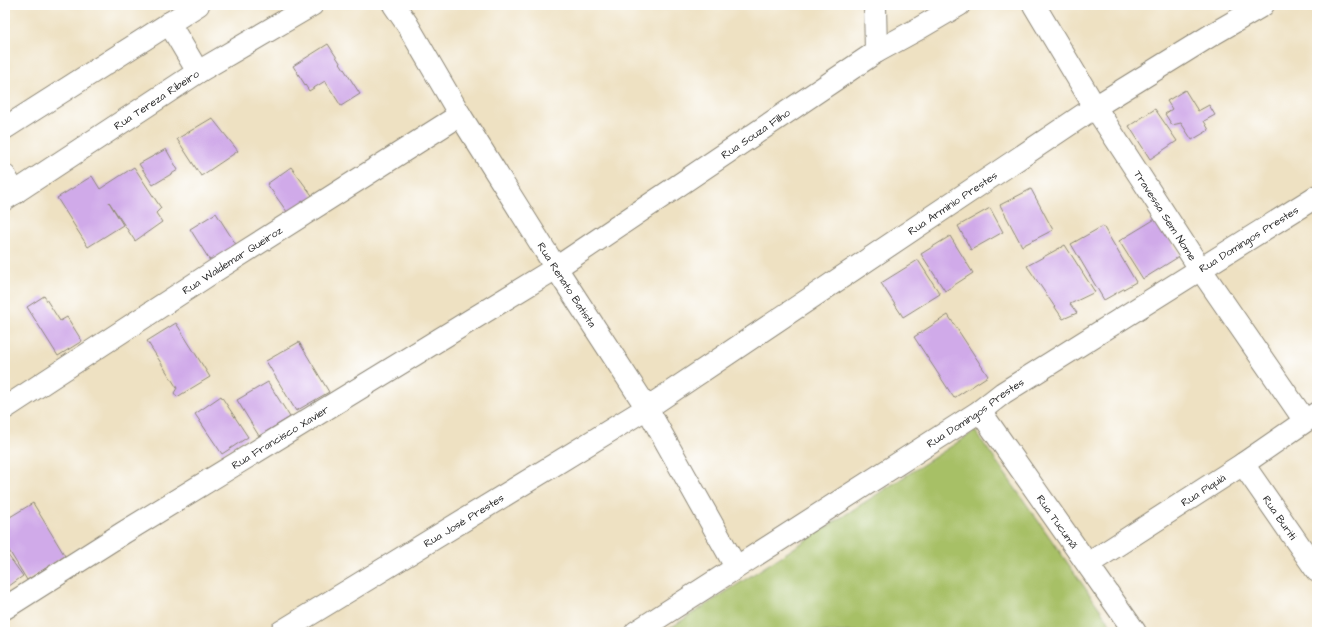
<svg xmlns="http://www.w3.org/2000/svg" width="1322" height="637" font-family="'Architects Daughter',sans-serif">
  <style>
    .green { fill: #a7c066; stroke: #697648 }
    .building { fill: #d0aae9 }
    .lines { fill: none; stroke-linecap: round; stroke-linejoin: round }
    .minor-casing { stroke: #8c8676; stroke-width: 24 }
    .minor { stroke: #fff; stroke-width: 22 }
    .labels { text-anchor: middle; stroke-width: 3.5; stroke-linejoin: round; paint-order: stroke }
    .street-label { font-size: 11px; fill: #2b2b2b; stroke: #fff }
  </style>
  <rect width="100%" height="100%" fill="#fff"/>
  <filter id="ink" filterUnits="userSpaceOnUse"><feTurbulence type="fractalNoise" baseFrequency=".025" numOctaves="2"/><feDisplacementMap in="SourceGraphic" scale="8" xChannelSelector="R" yChannelSelector="G"/><feConvolveMatrix kernelMatrix="1 2 1 2 8 2 1 2 1" color-interpolation-filters="sRGB"/></filter>
  <filter id="wash" filterUnits="userSpaceOnUse"><feTurbulence type="fractalNoise" baseFrequency=".012" numOctaves="4" result="noise"/><feDisplacementMap in="SourceGraphic" scale="16" xChannelSelector="R" yChannelSelector="G"/><feGaussianBlur stdDeviation="0.9" result="paint"/><feColorMatrix in="noise" values="0 0 0 0 0 0 0 0 0 0 0 0 0 0 0 0 0 1.4 0 .05"/><feComposite in="paint" operator="in"/></filter>
  <g filter="url(#wash)">
    <rect width="100%" height="100%" fill="#eee1c2"/>
    <path class="green" d="M975 431 1116 632H664Z"/>
    <g id="blocks">
      <g class="building">
        <path d="M328 44 360 94 341 106 325 81 309 91 293 66Z"/>
        <path d="M1185 90 1198 111 1209 105 1215 115 1204 121 1209 130 1192 140 1181 123 1172 125 1165 114 1172 109 1167 101Z"/>
        <path d="M1155 109 1177 141 1150 159 1129 126Z"/>
        <path d="M212 118 238 151 201 176 177 139Z"/>
        <path d="M166 149 178 170 153 185 139 164Z"/>
        <path d="M134 167 161 208 156 213 162 222 135 241 109 202 123 225 88 247 57 198 92 176 100 189Z"/>
        <path d="M291 167 314 198 290 216 267 184Z"/>
        <path d="M1031 189 1053 230 1022 246 1000 205Z"/>
        <path d="M990 208 1003 232 971 250 958 226Z"/>
        <path d="M216 213 242 254 216 270 190 229Z"/>
        <path d="M1157 218 1180 256 1143 279 1119 241Z"/>
        <path d="M1103 226 1136 282 1104 300 1071 244Z"/>
        <path d="M950 236 973 273 945 291 921 254Z"/>
        <path d="M1065 245 1095 292 1070 304 1077 313 1063 319 1027 266Z"/>
        <path d="M918 260 940 294 903 317 881 283Z"/>
        <path d="M44 296 60 321 67 317 82 341 58 356 27 307Z"/>
        <path d="M948 315 988 376 954 398 914 337Z"/>
        <path d="M176 323 210 377 177 397 174 393 177 388 147 341Z"/>
        <path d="M299 342 329 392 296 411 266 361Z"/>
        <path d="M268 382 290 417 259 436 237 400Z"/>
        <path d="M221 396 248 437 222 454 195 414Z"/>
        <path d="M33 503 65 556 27 580 5 544V520Z"/>
        <path d="M5 551 23 576 5 589Z"/>
      </g>
    </g>
  </g>
  <g filter="url(#ink)">
    <use href="#blocks" fill-opacity="0" stroke="#8c8676" stroke-width="1"/>
    <g class="lines">
      <g class="minor-casing">
        <g id="minor">
          <path id="s1" d="M394 5 407 24 460 115 556 268 647 408 736 567"/>
          <path d="M875 5 876 52"/>
          <path id="s2" d="M1034 5 1095 107 1201 270 1305 421"/>
          <path d="M169 23 198 72"/>
          <path d="M5 128 198 5"/>
          <path d="M5 176 15 193"/>
          <path id="s3" d="M5 199 198 72 312 5"/>
          <path id="s4" d="M5 408 216 270 460 115"/>
          <path id="s5" d="M980 411 1135 632"/>
          <path id="s6" d="M1243 464 1317 571"/>
          <path id="s7" d="M1088 564 1243 464 1317 413"/>
          <path id="s8" d="M5 608 123 533 556 268 876 52 918 29 959 5"/>
          <path id="s9" d="M281 632 647 408 1095 107 1213 34 1263 5"/>
          <path id="s10" d="M636 632 980 411 1003 393 1317 196"/>
        </g>
      </g>
      <use href="#minor" class="minor"/>
    </g>
  </g>
  <g class="labels">
    <g class="street-label">
      <text dy="4" stroke="none"><textPath href="#s3" startOffset="181">Rua Tereza Ribeiro</textPath></text>
      <text dy="4" stroke="none"><textPath href="#s8" startOffset="888">Rua Souza Filho</textPath></text>
      <text dy="4" stroke="none"><textPath href="#s9" startOffset="797">Rua Arminio Prestes</textPath></text>
      <text dy="4" stroke="none"><textPath href="#s2" startOffset="248">Travessa Sem Nome</textPath></text>
      <text dy="4" stroke="none"><textPath href="#s10" startOffset="728">Rua Domingos Prestes</textPath></text>
      <text dy="4" stroke="none"><textPath href="#s4" startOffset="271">Rua Waldemar Queiroz</textPath></text>
      <text dy="4" stroke="none"><textPath href="#s1" startOffset="329">Rua Renato Batista</textPath></text>
      <text dy="4" stroke="none"><textPath href="#s10" startOffset="404">Rua Domingos Prestes</textPath></text>
      <text dy="4" stroke="none"><textPath href="#s8" startOffset="324">Rua Francisco Xavier</textPath></text>
      <text dy="4" stroke="none"><textPath href="#s7" startOffset="137">Rua Piquiá</textPath></text>
      <text dy="4" stroke="none"><textPath href="#s6" startOffset="65">Rua Buriti</textPath></text>
      <text dy="4" stroke="none"><textPath href="#s9" startOffset="214">Rua José Prestes</textPath></text>
      <text dy="4" stroke="none"><textPath href="#s5" startOffset="135">Rua Tucumã</textPath></text>
    </g>
  </g>
  <rect width="1322" height="637" fill="none" stroke="#fff" stroke-width="20"/>
</svg>
